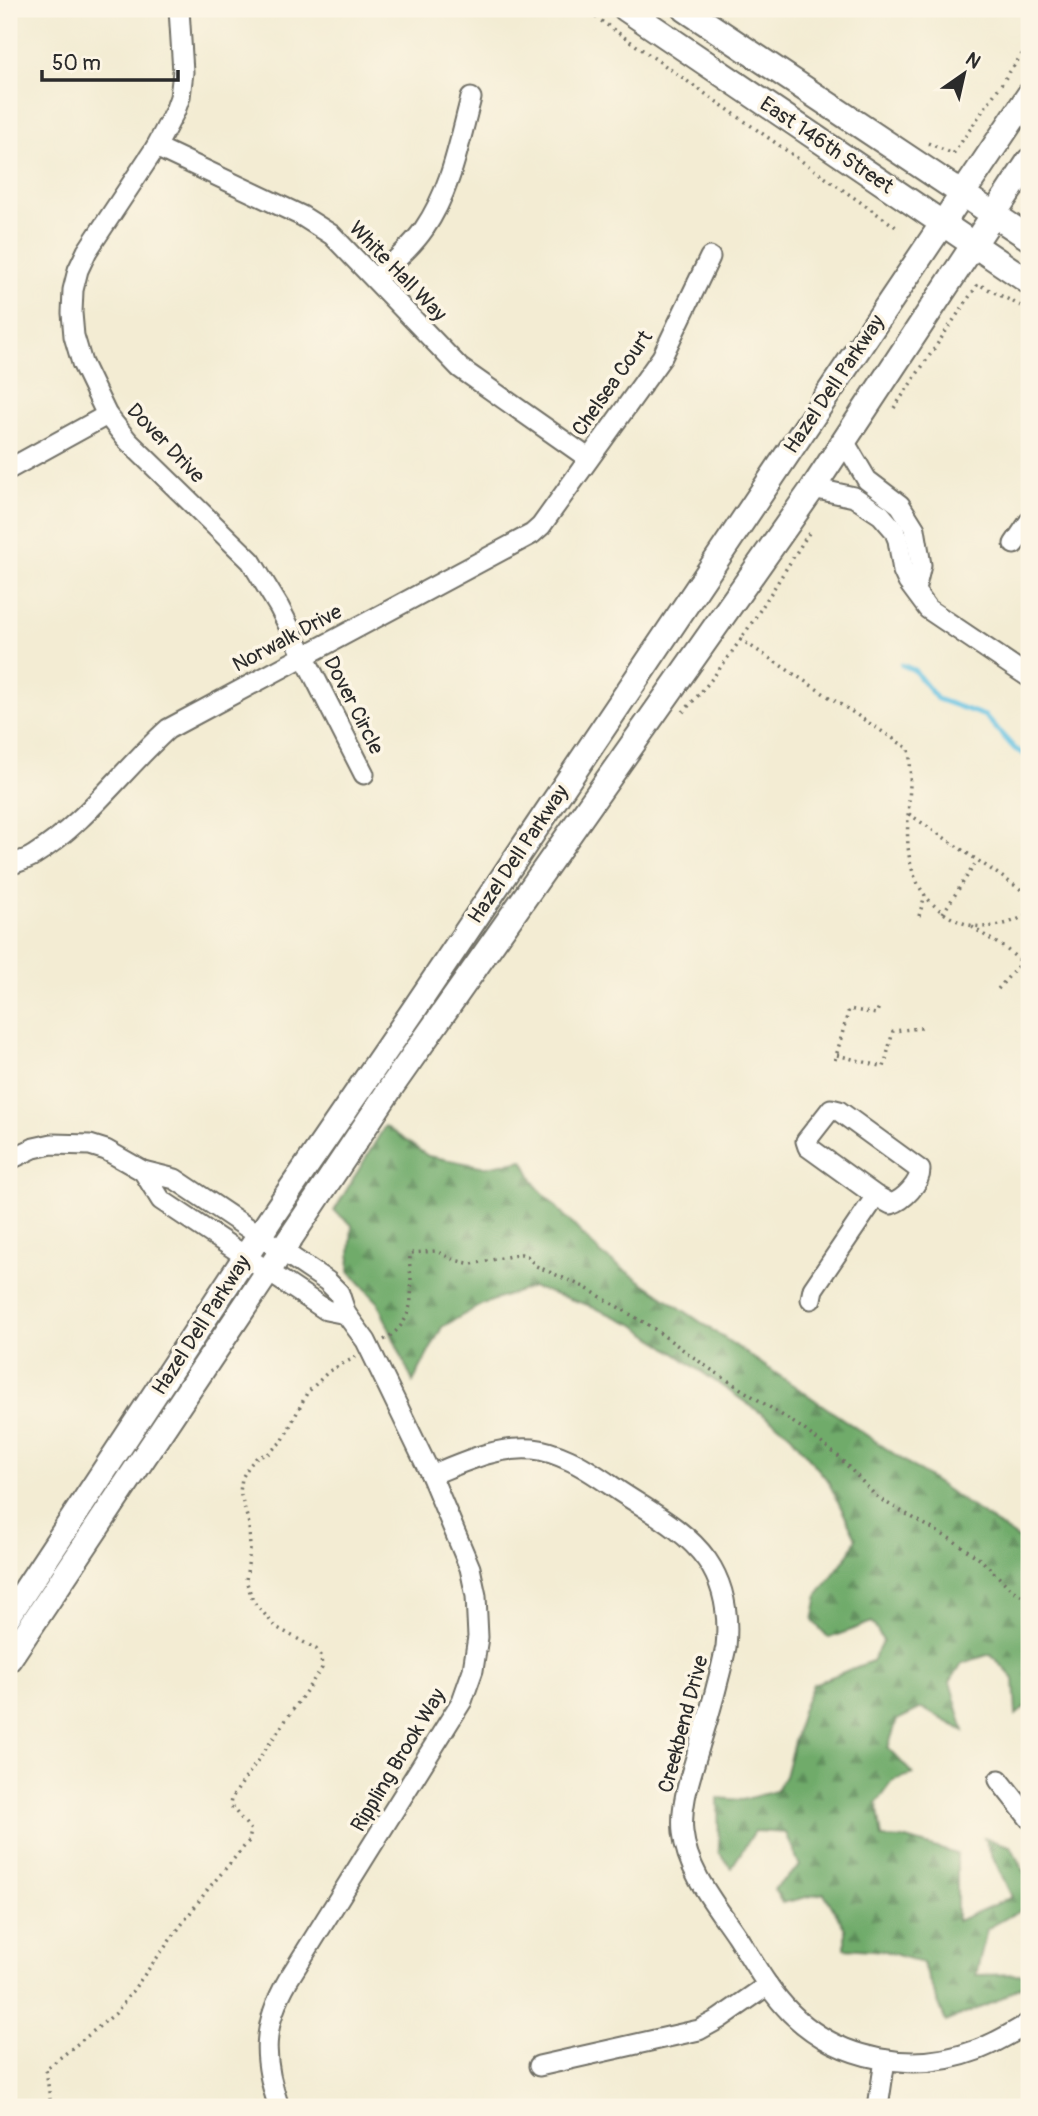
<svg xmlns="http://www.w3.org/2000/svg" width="1038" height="2116" font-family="Pangolin,sans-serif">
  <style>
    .forest { fill: url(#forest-firs); stroke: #4d6b4b; stroke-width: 2 }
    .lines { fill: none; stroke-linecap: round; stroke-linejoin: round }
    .stream { stroke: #65c2e3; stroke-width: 5 }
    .minor-casing { stroke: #716f66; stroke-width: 23 }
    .major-casing { stroke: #716f66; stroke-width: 28 }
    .path { stroke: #716f66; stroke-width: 3.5; stroke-dasharray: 2 5; stroke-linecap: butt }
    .minor { stroke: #fff; stroke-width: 19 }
    .major { stroke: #fff; stroke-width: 24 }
    .labels { text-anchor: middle; stroke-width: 7; stroke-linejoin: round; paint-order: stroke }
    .street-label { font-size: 21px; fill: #2b2b2b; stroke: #fcf5e5 }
  </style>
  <defs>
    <pattern id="forest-firs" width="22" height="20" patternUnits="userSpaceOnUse" patternTransform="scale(1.75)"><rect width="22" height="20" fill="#6fab6b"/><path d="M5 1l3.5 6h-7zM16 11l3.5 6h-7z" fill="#5b8b58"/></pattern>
  </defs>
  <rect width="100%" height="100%" fill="#fcf5e5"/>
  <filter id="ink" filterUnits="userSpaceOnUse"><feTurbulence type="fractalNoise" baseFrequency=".0143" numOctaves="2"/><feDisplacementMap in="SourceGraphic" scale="14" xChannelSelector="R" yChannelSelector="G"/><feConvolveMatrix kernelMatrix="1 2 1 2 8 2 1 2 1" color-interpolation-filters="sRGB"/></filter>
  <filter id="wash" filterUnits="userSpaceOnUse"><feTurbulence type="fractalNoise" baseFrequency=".00686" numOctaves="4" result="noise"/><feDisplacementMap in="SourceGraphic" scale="28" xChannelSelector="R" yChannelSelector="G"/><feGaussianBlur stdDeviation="1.57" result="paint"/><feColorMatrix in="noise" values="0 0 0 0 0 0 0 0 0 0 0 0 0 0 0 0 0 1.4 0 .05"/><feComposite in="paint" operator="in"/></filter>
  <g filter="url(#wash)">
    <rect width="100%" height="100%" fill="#f3ecd3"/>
    <path class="forest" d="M385 1126 428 1156 486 1167 523 1160 537 1187 601 1254 1029 1546V1704L1016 1715 1014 1679 991 1654 962 1663 950 1682 964 1731 922 1708 897 1720 888 1748 913 1774 894 1780 877 1803 882 1838 907 1839 957 1854V1921L1012 1897 984 1838 1011 1846 1029 1881V1905L987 1929 976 1975 1029 1974V1981L996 2001 946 2022 922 1963 885 1951 845 1948V1929L824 1893 782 1903 774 1889 800 1866 786 1833 755 1831 731 1868 719 1852 718 1798 742 1800 776 1791 785 1776 802 1711 813 1684 872 1661 883 1641 872 1622 829 1638 813 1621 818 1595 850 1552 856 1538 828 1481 788 1432 633 1324 585 1304 532 1287 483 1304 442 1327 413 1382 377 1301 349 1271 352 1225 334 1211Z"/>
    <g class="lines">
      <path class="stream" d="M902 665 914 670 937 699 985 716 1015 749 1029 757"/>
    </g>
  </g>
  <g filter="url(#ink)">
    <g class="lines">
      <g class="minor-casing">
        <g id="minor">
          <path d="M179 9 183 72 180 97 175 111 156 147 87 251 78 270 73 290 72 313 74 336 82 363 107 415 128 441 251 561 279 607 364 774"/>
          <path d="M156 147 302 216 332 235 460 368 588 458"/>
          <path d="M375 279C391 264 411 248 424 229 451 190 459 143 471 98"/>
          <path d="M844 441 867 480 900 505 915 529 921 565 915 590"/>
          <path d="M9 469 107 415"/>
          <path d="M813 488 854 497 881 515 894 530 898 540 903 571 908 582 928 609 1029 677"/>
          <path d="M1014 544 1029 522"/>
          <path d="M9 865C17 862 27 860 34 855 86 823 123 769 168 729L532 534 541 526 662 357 710 257"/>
          <path d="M9 1160 34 1148 52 1144 90 1145 106 1150 143 1171 175 1179 327 1281 339 1293 346 1314 366 1341 431 1475 470 1568 476 1596 478 1637 473 1670 462 1701 288 1980C262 2025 262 2059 279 2107"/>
          <path d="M143 1171 161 1200 326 1310 346 1314"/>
          <path d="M811 1299 813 1289 876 1196 891 1204C904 1200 920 1183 920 1170L839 1111 831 1109 806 1141 808 1147 876 1196"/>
          <path d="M431 1475C464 1462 496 1446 533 1449 545 1450 558 1455 569 1460 587 1468 603 1480 619 1491 649 1511 686 1530 707 1560 725 1586 729 1617 726 1647 719 1680 710 1712 700 1744 692 1773 680 1802 683 1832 687 1871 715 1904 736 1935 753 1961 768 1990 791 2013 839 2061 914 2074 977 2050 996 2043 1012 2033 1029 2023"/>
          <path d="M999 1780 1029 1818"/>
          <path d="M539 2066 699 2030 719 2019 768 1985"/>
          <path d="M878 2107 885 2060"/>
        </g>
      </g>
      <g class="major-casing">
        <g id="major">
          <path d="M626 9 1029 282"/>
          <path d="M685 9 1029 238"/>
          <path d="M9 1615 277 1209 413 1011 1029 95"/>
          <path d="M9 1659 392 1086 813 488 1029 161"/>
        </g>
      </g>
      <g class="path">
        <path d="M584 9 896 227"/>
        <path d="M928 143 953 154 1029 44"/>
        <path d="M894 408 978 284 1029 310"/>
        <path d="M740 639 909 749C916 799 892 856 928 899 938 910 949 918 963 923 984 931 1011 925 1029 913"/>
        <path d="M683 712C733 660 769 594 809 533"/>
        <path d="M909 814 1029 895"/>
        <path d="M943 913 977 861"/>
        <path d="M919 916 925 895"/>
        <path d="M972 927 1006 949 1029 968"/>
        <path d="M998 989 1022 961 1029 948"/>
        <path d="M1025 999 1029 994"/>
        <path d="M837 1055 884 1067 893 1031 920 1028 923 1024"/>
        <path d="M835 1060 849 1009 876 1014 880 1005"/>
        <path d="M384 1340C407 1326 413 1308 411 1282 411 1271 408 1263 411 1253L436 1251 454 1260 472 1264 521 1254 527 1256 536 1266 584 1287 650 1326 710 1369 802 1428 838 1456 878 1498 954 1541 981 1560 1012 1590 1029 1600"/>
        <path d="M51 2107 46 2069 116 2013 208 1889 249 1841 251 1830 230 1805 231 1799 322 1668 321 1657 316 1649 276 1627 253 1601 246 1580 250 1550 249 1524 240 1492 242 1478 249 1466 257 1457 268 1454 283 1440 307 1393 329 1371 356 1357"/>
      </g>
      <use href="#minor" class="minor"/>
      <use href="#major" class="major"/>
    </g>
  </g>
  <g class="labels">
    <g class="street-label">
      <text transform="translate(827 145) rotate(34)" y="7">East 146th Street</text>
      <text transform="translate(398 271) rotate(46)" y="7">White Hall Way</text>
      <text transform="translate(612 383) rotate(-55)" y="7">Chelsea Court</text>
      <text transform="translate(834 384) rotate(-56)" y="7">Hazel Dell Parkway</text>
      <text transform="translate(166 443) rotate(46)" y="7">Dover Drive</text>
      <text transform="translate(287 638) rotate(-28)" y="7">Norwalk Drive</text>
      <text transform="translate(354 705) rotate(63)" y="7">Dover Circle</text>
      <text transform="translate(518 854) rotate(-56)" y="7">Hazel Dell Parkway</text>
      <text transform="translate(201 1325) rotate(-57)" y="7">Hazel Dell Parkway</text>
      <text transform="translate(683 1724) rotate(-75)" y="7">Creekbend Drive</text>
      <text transform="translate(398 1760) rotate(-59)" y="7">Rippling Brook Way</text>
    </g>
  </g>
  <rect width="1038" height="2116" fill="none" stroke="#fcf5e5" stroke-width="35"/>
  <g transform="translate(964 74) rotate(34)" stroke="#fcf5e5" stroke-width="5" paint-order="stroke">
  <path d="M0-5L12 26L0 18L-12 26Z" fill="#2b2b2b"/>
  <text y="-10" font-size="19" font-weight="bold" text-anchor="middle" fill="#2b2b2b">N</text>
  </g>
  <path d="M42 70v10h136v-10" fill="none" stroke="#2b2b2b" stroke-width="3.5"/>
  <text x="52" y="70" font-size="21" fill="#2b2b2b" stroke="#fcf5e5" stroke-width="5" paint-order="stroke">50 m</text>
</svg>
